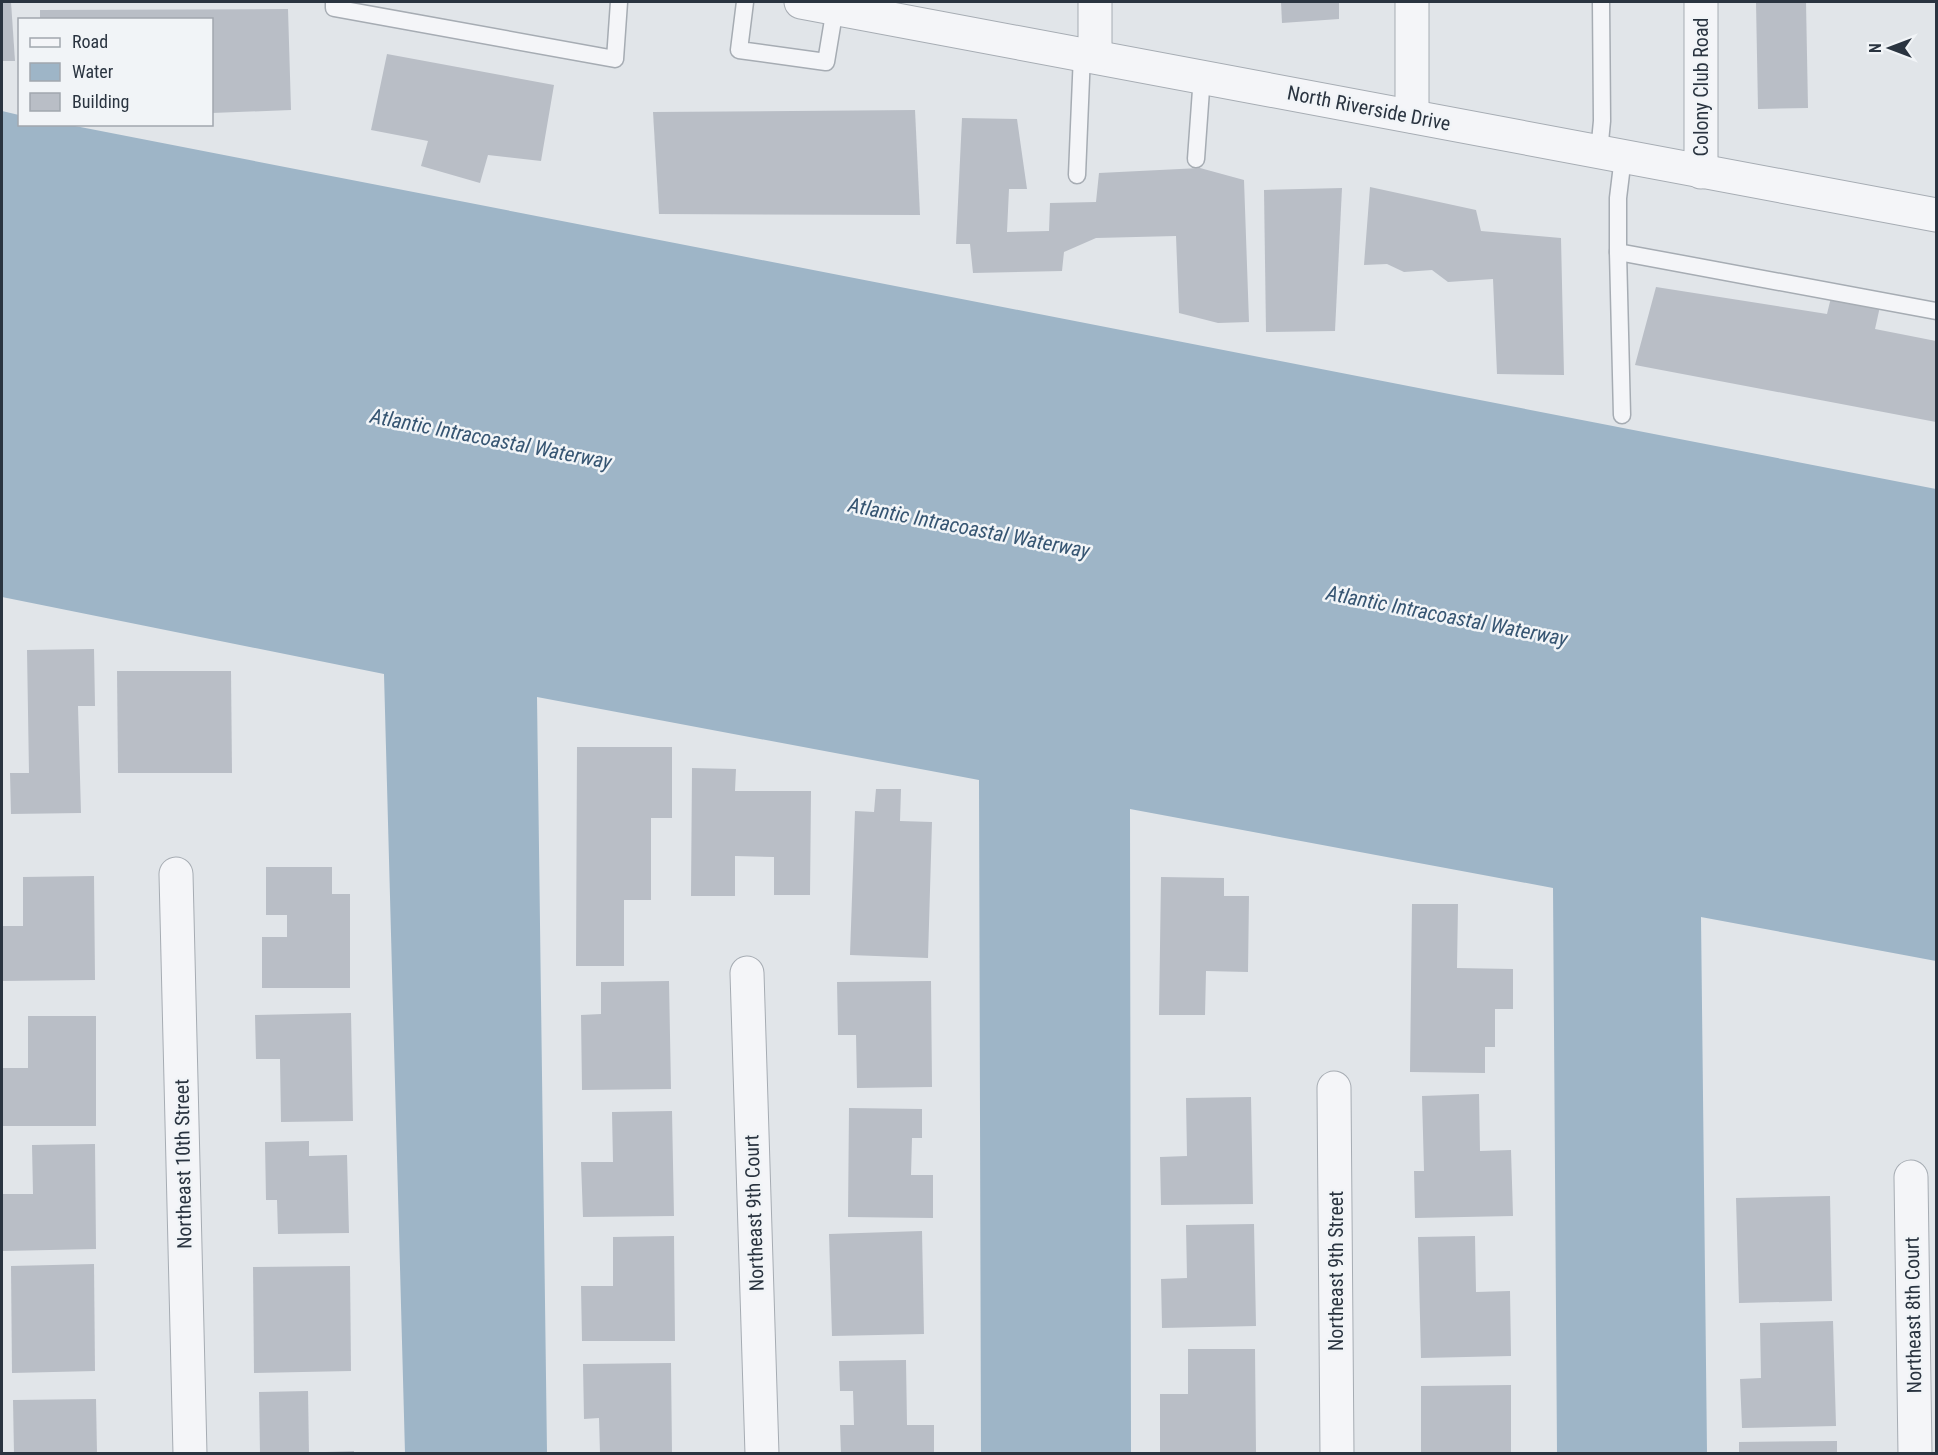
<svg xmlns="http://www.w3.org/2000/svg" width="1938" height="1455" font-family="'Roboto Condensed',sans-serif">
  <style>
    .water { fill: #9eb5c7 }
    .building { fill: #b9bec6 }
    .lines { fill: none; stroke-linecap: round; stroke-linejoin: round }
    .lane-casing { stroke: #a6acb3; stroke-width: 19 }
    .street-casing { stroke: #a6acb3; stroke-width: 35 }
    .lane { stroke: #f4f5f8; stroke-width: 16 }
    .street { stroke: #f4f5f8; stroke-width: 33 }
    .labels { text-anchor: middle; stroke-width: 5; stroke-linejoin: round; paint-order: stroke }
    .street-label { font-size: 20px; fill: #2a3440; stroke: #f1f4f7 }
    .water-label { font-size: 21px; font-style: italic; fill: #365572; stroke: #f1f4f7 }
  </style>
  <rect width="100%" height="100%" fill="#e1e5e9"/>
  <path class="water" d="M2 111 19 115 20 124 70 125 1936 489V961L1701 917 1707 1453H1557L1553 888 1130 809 1131 1453H981L979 780 537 697 547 1453H405L384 674 2 597Z"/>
  <g class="building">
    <path d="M2 2H11L15 61H2Z"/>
    <path d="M1281 2H1339V19L1282 23Z"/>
    <path d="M1756 2H1806L1808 108 1758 109Z"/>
    <path d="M288 9 291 110 212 113V20H40V10Z"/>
    <path d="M387 54 554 85 541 161 488 155 480 183 421 166 428 141 371 130Z"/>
    <path d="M915 110 920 215 659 214 653 112Z"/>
    <path d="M962 118 1017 119 1027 189H1009L1007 232 1049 231 1050 203 1096 202 1099 173 1200 168 1244 180 1249 322 1218 323 1179 313 1176 236 1096 238 1064 252 1062 271 973 273 970 244H956Z"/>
    <path d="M1370 187 1476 210 1481 231 1561 238 1564 375 1497 374 1493 279 1448 282 1432 270 1404 272 1387 264 1364 265Z"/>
    <path d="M1342 188 1335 331 1266 332 1264 190Z"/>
    <path d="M1834 285 1883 293 1875 329 1936 341V422L1635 365 1656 287 1827 314Z"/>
    <path d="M94 649 95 706H78L81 813 11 814 10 773H29L27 650Z"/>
    <path d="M117 671H231L232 773H118Z"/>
    <path d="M577 747H672V818H651V900H624V966H576Z"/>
    <path d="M692 768 736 769 735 791H811L810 895H774V857L735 856V896H691Z"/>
    <path d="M876 789H901L900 821 932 822 928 958 850 955 855 811 874 812Z"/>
    <path d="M266 867H332V894H350V988H262V937H287V915H266Z"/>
    <path d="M94 876 95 980 2 981V926H23V877Z"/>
    <path d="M1161 877 1224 878V896H1249L1248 972 1206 971 1205 1015H1159Z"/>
    <path d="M1412 904H1458L1457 968 1513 969V1009H1495V1047H1485V1073L1410 1072Z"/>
    <path d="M669 981 671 1089 582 1090 581 1015 601 1014V982Z"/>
    <path d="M931 981 932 1087 857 1088 856 1035H838L837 982Z"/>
    <path d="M351 1013 353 1121 281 1122 280 1059H256L255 1015Z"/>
    <path d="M28 1016H96V1126H2V1068H28Z"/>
    <path d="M1479 1094 1480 1151 1511 1150 1513 1216 1415 1218 1414 1171H1424L1422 1096Z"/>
    <path d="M1251 1097 1253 1204 1161 1205 1160 1157 1187 1156 1186 1098Z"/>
    <path d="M849 1108 922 1109V1138H912L911 1175H933V1218L848 1217Z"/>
    <path d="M672 1111 674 1216 583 1217 581 1162H613L612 1112Z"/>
    <path d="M309 1141V1156L347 1155 349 1233 278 1234 277 1200H266L265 1142Z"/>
    <path d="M95 1144 96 1249 3 1251V1194H33L32 1145Z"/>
    <path d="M1830 1196 1832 1301 1739 1303 1736 1198Z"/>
    <path d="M1254 1224 1256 1326 1162 1328 1161 1279 1187 1278 1186 1225Z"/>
    <path d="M922 1231 924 1334 832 1336 829 1234Z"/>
    <path d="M674 1236 675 1341H582L581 1286H613V1237Z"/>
    <path d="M1475 1236 1476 1292 1510 1291 1511 1356 1421 1358 1418 1237Z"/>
    <path d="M94 1264 95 1371 12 1373 11 1266Z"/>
    <path d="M350 1266 351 1371 254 1373 253 1267Z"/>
    <path d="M1833 1321 1836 1426 1742 1428 1740 1379 1761 1378 1760 1323Z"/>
    <path d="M1188 1349H1255L1256 1453 1160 1454V1394H1188Z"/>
    <path d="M906 1360 907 1425H934V1454H841L840 1425H854L853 1391H840L839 1361Z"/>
    <path d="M671 1363 672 1454H600L599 1418 584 1419 583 1364Z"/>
    <path d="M1511 1385V1454H1421V1386Z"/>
    <path d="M308 1391 309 1454H260L259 1392Z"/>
    <path d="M96 1399 97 1454H14L13 1400Z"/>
    <path d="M1837 1441V1454H1739V1442Z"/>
    <path d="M354 1451V1454H326V1452Z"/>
  </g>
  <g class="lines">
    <g class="lane-casing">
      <g id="lane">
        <path d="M334 2V8L615 59 619 2"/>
        <path d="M745 2 739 50 826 62 835 8"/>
        <path d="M1599 152 1602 121 1601 2"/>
        <path d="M1623 157 1618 198V252L1936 311"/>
        <path d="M1196 159 1202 76"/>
        <path d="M1077 175 1082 54"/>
        <path d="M1618 252 1622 415"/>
      </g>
    </g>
    <g class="street-casing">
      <g id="street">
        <path d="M801 2 1936 215"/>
        <path d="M1701 2V172"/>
        <path d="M1095 56V2"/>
        <path d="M1412 116V2"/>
        <path d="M176 874 190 1454"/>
        <path d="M747 973 762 1454"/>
        <path d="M1334 1088 1337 1454"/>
        <path d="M1911 1177 1915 1454"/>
      </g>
    </g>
    <use href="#lane" class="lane"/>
    <use href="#street" class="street"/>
  </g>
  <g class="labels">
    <g class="street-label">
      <text transform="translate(1701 87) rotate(-90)" y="7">Colony Club Road</text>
      <text transform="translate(1369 108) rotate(11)" y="7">North Riverside Drive</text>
      <text transform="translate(183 1164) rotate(-91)" y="7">Northeast 10th Street</text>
      <text transform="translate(754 1213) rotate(-92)" y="7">Northeast 9th Court</text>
      <text transform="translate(1336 1271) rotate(-90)" y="7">Northeast 9th Street</text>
      <text transform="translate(1913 1315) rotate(-91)" y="7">Northeast 8th Court</text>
    </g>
    <g class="water-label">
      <text transform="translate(491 439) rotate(11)" y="7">Atlantic Intracoastal Waterway</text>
      <text transform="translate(969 528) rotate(11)" y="7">Atlantic Intracoastal Waterway</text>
      <text transform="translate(1447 616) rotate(11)" y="7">Atlantic Intracoastal Waterway</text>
    </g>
  </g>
  <rect width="1938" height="1455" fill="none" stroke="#2a3440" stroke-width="6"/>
  <rect x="18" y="18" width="195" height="108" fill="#f1f4f7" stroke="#a1a7ae" stroke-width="1.5"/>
  <rect x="30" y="38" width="30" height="9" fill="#f4f5f8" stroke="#a1a7ae" stroke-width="1.5"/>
  <text x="72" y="48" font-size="18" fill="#2a3440">Road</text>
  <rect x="30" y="63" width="30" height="18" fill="#9eb5c7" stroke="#a1a7ae" stroke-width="1.5"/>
  <text x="72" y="78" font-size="18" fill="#2a3440">Water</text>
  <rect x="30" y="93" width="30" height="18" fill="#b9bec6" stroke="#a1a7ae" stroke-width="1.5"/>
  <text x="72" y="108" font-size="18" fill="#2a3440">Building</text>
  <g transform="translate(1890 48) rotate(270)" stroke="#f1f4f7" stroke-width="4.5" paint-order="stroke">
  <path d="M0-4.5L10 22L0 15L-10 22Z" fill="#2a3440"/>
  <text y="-9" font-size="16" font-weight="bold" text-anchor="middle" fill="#2a3440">N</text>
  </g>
</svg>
